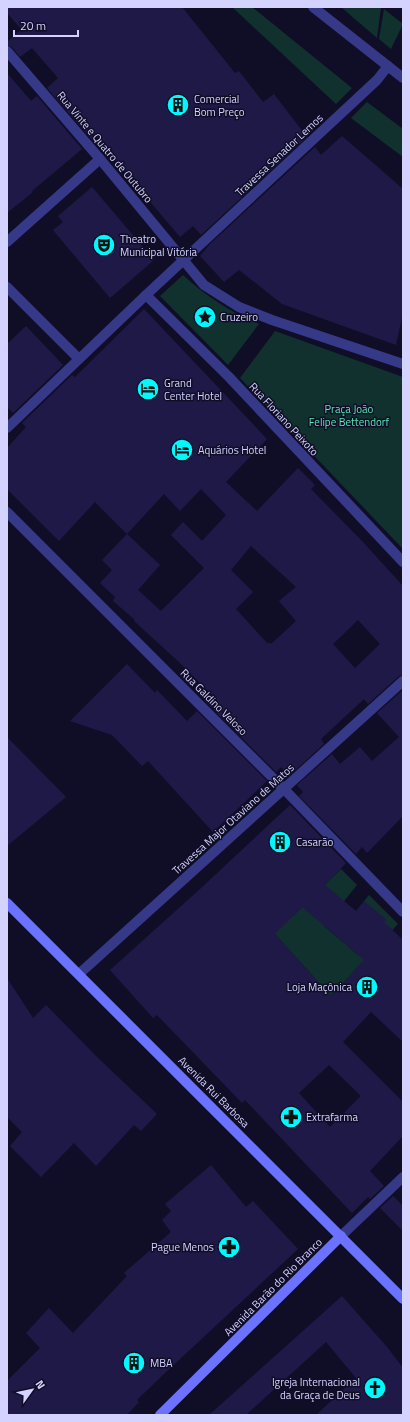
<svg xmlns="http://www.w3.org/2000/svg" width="410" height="1422" font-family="'Titillium Web',sans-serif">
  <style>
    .green { fill: #10312d }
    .building { fill: #1f1948; fill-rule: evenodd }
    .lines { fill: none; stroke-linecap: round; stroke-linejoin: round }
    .minor { stroke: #363988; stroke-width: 10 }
    .tertiary { stroke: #363988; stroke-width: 10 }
    .secondary { stroke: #6a72ff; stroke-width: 10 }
    .labels { text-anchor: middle; stroke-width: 3; stroke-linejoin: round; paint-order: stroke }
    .poi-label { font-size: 11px; fill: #d4d3ff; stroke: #100e26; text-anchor: start }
    .street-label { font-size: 11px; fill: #d4d3ff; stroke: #100e26 }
    .park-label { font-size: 11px; fill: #58e6b7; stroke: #100e26 }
  </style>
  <rect width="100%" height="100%" fill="#100e26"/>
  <g class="green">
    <path d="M232 7H252L352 88 336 104Z"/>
    <path d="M341 7H381L377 38Z"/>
    <path d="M384 9 403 24 391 49 379 39Z"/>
    <path d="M367 102 403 129V157L351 118Z"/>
    <path d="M183 275C207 297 229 311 259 324L228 365 160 296Z"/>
    <path d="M275 331 403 377V549L240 378Z"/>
    <path d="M341 869 357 885 324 926 357 954 364 901 369 895 398 924 331 996 273 932 294 915Z"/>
  </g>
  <g class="building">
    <path d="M7 7H182L235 73 239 71 263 102 274 94 307 137 201 235 193 226 180 237 118 164 97 136 92 140 47 88 58 78 32 48 20 57 12 47 7 45V42L21 29 7 13Z"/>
    <path d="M7 73 31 101 37 96 82 149 32 191 33 192 7 213Z"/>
    <path d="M342 136 403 189V313L396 345 282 304 239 270 224 282 200 256 210 244 315 147 321 155Z"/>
    <path d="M92 187 154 260 110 298 53 230 63 222 58 216Z"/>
    <path d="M144 309 267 439 226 482 257 511 298 468 315 485 311 489 362 541 403 586V675L399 676 368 704 364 699 321 739 324 744 289 776 281 767 276 772 206 702 213 696 180 663 134 621 135 620 113 601 115 597 100 583 112 570 102 560 127 534 95 502 59 541 7 489V448L26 427 22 423 72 375 75 377ZM201 489 226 515 202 541 183 522 171 535 204 568 161 611 138 590 160 565 127 534 164 494 180 511ZM251 546 296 587 279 601 296 621 271 644 269 642 268 644 236 609 253 592 231 570ZM358 620 380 644 355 668 333 644Z"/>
    <path d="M26 326 63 365 13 413 7 407V344Z"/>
    <path d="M127 664 155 693 157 690 187 721 197 711 267 781 213 832 148 761 142 766 112 735 70 721Z"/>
    <path d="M403 690V816L367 853 362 847 356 854 299 796 303 792 297 785 332 754 340 764 360 747 372 761 399 737 377 713Z"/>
    <path d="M7 737 66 797 7 846Z"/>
    <path d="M290 805 346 863 325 885 356 911 364 901 386 919 384 922 403 940V1042L371 1012 343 1042 403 1102V1136L370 1171 384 1186 370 1199 368 1197 352 1213 245 1100 242 1103 157 1015 153 1018 110 970 200 889ZM302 907 364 960 331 996 275 934ZM329 1065 361 1096 330 1127 299 1093Z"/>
    <path d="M7 978 33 1018 46 1005 96 1056 157 1114 141 1131 134 1125 96 1166 74 1143 41 1177 10 1146 22 1132 7 1117Z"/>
    <path d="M211 1165 246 1207 253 1201 298 1249 164 1374 137 1400 139 1402 127 1415H7V1381L40 1348 26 1333 49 1308 73 1333 127 1276 124 1273 171 1232 162 1220 171 1211 165 1204Z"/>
    <path d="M393 1196 403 1206V1231L380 1208Z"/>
    <path d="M342 1296 387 1347 403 1368V1415H316L356 1378 326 1342 246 1415H209Z"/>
  </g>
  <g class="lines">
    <g class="minor">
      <path d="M7 51 100 159 204 285 239 307 272 320 403 364"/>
      <path d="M7 242 100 159"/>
      <path d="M7 287 78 358"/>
      <path d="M146 295 229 377 403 562"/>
      <path d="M7 428 146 295 377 80 388 66"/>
      <path d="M7 512 284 789 403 912"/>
      <path d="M79 974 403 681"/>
      <path d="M341 1236 403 1177"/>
    </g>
    <path class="tertiary" d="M313 7 403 78"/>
    <g class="secondary">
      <path d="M7 903 403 1299"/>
      <path d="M160 1415 341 1236"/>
    </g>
  </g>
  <defs>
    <g id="building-disc" transform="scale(1.15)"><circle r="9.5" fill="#00f8fe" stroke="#100e26"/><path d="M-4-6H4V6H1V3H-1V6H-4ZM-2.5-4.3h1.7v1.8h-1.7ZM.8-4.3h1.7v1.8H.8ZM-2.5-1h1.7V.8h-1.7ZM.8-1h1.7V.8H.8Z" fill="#111"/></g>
    <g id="theatre-disc" transform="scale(1.15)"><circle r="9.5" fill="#00f8fe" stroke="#100e26"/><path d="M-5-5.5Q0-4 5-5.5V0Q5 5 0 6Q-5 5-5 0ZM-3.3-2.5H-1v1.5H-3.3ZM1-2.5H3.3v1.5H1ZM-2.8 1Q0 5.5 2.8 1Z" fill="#111"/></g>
    <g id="sight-disc" transform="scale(1.15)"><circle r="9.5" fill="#00f8fe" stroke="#100e26"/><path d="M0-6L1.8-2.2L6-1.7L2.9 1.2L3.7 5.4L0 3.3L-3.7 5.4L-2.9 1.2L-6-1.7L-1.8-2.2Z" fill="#111"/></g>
    <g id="hotel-disc" transform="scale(1.15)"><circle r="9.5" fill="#00f8fe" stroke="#100e26"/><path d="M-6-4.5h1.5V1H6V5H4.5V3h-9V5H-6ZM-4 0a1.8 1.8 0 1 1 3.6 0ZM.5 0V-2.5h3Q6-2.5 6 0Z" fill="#111"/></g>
    <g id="pharmacy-disc" transform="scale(1.15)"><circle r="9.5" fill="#00f8fe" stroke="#100e26"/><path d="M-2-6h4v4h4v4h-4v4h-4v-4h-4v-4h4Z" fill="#111"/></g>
    <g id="church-disc" transform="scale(1.15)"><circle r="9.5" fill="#00f8fe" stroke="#100e26"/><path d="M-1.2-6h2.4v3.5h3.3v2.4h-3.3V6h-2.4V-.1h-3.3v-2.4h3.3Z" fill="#111"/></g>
  </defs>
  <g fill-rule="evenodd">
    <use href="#building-disc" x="178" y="105"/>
    <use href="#theatre-disc" x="104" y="245"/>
    <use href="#sight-disc" x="205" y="317"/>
    <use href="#hotel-disc" x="148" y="389"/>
    <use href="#hotel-disc" x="182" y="450"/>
    <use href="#building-disc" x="280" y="842"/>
    <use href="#building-disc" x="367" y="987"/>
    <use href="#pharmacy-disc" x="291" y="1117"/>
    <use href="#pharmacy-disc" x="229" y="1247"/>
    <use href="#building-disc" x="134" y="1363"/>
    <use href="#church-disc" x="375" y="1388"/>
  </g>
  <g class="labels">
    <g class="poi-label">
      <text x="194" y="103">Comercial<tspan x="194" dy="13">Bom Preço</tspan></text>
      <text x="120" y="243">Theatro<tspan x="120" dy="13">Municipal Vitória</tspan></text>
      <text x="220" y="321">Cruzeiro</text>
      <text x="164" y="387">Grand<tspan x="164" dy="13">Center Hotel</tspan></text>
      <text x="198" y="454">Aquários Hotel</text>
      <text x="296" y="846">Casarão</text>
      <text x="352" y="991" text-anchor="end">Loja Maçônica</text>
      <text x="306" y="1121">Extrafarma</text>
      <text x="214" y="1251" text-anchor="end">Pague Menos</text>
      <text x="150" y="1367">MBA</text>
      <text x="360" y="1386" text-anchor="end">Igreja Internacional<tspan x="360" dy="13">da Graça de Deus</tspan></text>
    </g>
    <g class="street-label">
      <text transform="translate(105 147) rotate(50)" y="4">Rua Vinte e Quatro de Outubro</text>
      <text transform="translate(279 155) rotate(-43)" y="4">Travessa Senador Lemos</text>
      <text transform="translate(284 419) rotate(47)" y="4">Rua Floriano Peixoto</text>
      <text transform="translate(214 702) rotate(45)" y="4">Rua Galdino Veloso</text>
      <text transform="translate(233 819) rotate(-42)" y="4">Travessa Major Otaviano de Matos</text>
      <text transform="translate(214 1092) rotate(45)" y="4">Avenida Rui Barbosa</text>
      <text transform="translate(273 1287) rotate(-45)" y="4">Avenida Barão do Rio Branco</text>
    </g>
    <g class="park-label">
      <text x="349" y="413">Praça João<tspan x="349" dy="13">Felipe Bettendorf</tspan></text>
    </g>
  </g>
  <rect width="410" height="1422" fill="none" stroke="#d4d3ff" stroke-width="16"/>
  <g transform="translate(32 1390) rotate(57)" stroke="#100e26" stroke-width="3" paint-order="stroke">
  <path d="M0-3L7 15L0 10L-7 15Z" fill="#d4d3ff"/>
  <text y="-6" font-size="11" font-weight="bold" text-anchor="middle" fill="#d4d3ff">N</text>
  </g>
  <path d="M14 30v6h64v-6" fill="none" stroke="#d4d3ff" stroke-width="2"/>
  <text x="20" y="30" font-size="12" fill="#d4d3ff" stroke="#100e26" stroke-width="3" paint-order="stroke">20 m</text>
</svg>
